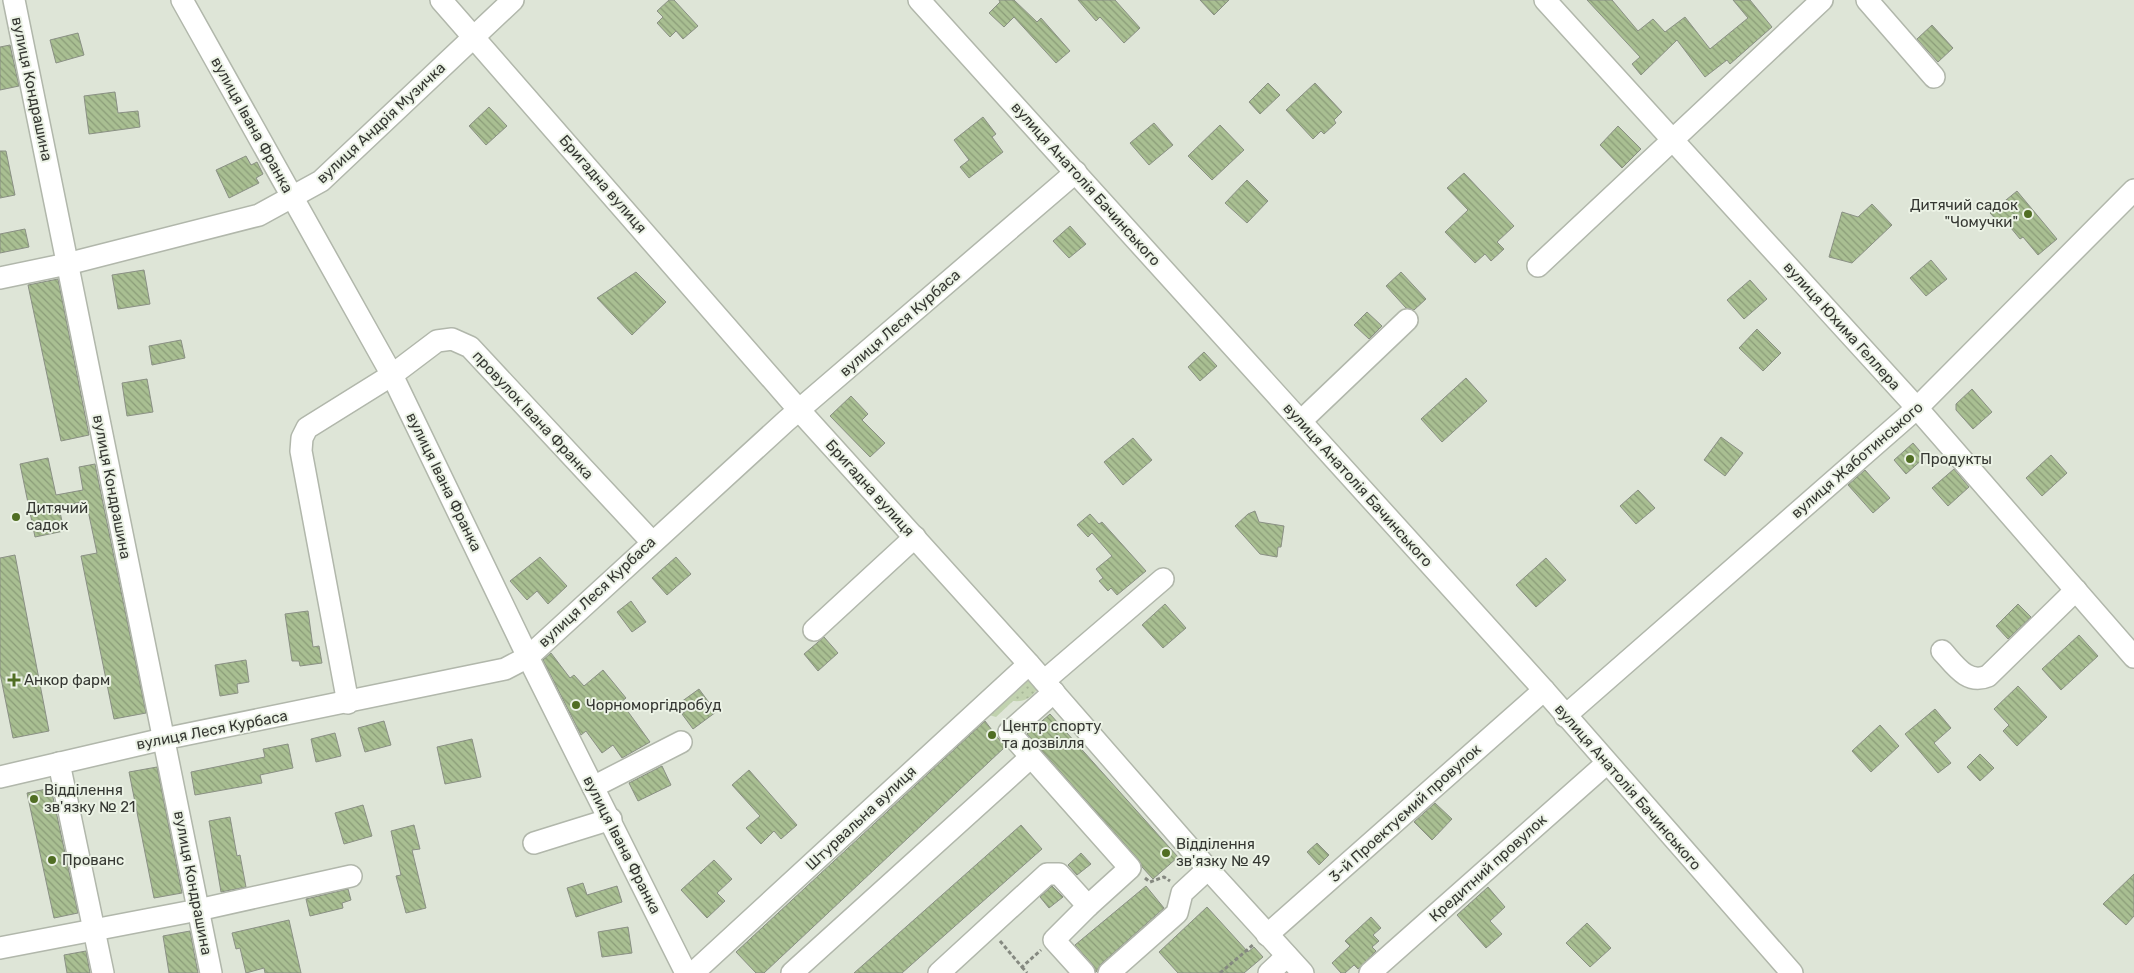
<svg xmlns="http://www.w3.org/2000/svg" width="2134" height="973" font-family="Rubik,sans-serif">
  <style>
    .grass { fill: url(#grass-dots) }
    .building { fill: url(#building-back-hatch); stroke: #8a9084 }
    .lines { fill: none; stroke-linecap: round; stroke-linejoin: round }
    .minor-casing { stroke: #b1b7ab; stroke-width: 24 }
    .path { stroke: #858980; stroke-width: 3; stroke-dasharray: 4 2.5; stroke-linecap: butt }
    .minor { stroke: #fff; stroke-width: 21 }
    .poi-dot { fill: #506e23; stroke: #ebf2e5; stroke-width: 2 }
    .labels { text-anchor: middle; stroke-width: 4; stroke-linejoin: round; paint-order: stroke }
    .street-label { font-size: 15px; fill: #363833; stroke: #ebf2e5 }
    .poi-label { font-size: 15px; fill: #363833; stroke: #ebf2e5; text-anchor: start }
  </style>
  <defs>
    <pattern id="grass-dots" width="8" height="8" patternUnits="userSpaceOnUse" patternTransform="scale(1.25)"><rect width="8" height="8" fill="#c1d2af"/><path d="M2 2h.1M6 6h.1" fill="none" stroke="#a6b597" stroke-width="1.8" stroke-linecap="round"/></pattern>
    <pattern id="building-back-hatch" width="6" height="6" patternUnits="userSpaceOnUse" patternTransform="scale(1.25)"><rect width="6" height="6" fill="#a9bf92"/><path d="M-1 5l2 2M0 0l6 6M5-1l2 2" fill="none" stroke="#8a9c78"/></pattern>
  </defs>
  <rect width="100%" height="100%" fill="#dee5d7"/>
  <path class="grass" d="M1027 679 1033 680 1037 690C1030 698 1025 702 1013 701L996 717 989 715Z"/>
  <g class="building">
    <path d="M669 0H674L698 26 683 39 676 31 670 37 657 23 663 17 657 11Z"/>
    <path d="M999 0H1014L1037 22 1041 18 1070 51 1056 63 1014 17 1004 27 989 13 1000 2Z"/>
    <path d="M1078 0H1115L1140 28 1124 43 1100 17 1096 21Z"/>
    <path d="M1200 0H1229L1214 15Z"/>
    <path d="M1587 0H1612L1638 31 1653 19 1665 32 1685 17 1710 49 1748 18 1733 0H1750L1772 27 1730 64 1727 60 1705 77 1677 40 1641 75 1632 64 1640 57Z"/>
    <path d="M1932 25 1953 48 1938 62 1917 39Z"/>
    <path d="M78 33 84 55 56 63 50 40Z"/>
    <path d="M10 45 19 86 0 90V47Z"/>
    <path d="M1268 83 1280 95 1260 114 1249 102Z"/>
    <path d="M1315 83 1342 112 1334 120 1336 123 1324 134 1321 131 1313 139 1286 110Z"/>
    <path d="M115 92 118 113 138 111 140 127 89 134 84 96Z"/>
    <path d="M489 107 507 126 486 145 469 126Z"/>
    <path d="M983 117 996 134 992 137 1003 152 969 178 960 167 969 160 954 140Z"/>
    <path d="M1154 123 1173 145 1149 165 1130 143Z"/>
    <path d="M1220 125 1244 150 1212 180 1188 156Z"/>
    <path d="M1618 126 1641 149 1622 168 1600 145Z"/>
    <path d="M0 151H6L15 195 0 198Z"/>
    <path d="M246 156 251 165 257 162 263 174 256 178 259 183 229 198 216 170Z"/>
    <path d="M1464 173 1514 226 1497 242 1504 249 1491 261 1485 254 1475 263 1445 232 1468 210 1447 188Z"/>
    <path d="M1247 180 1268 201 1247 223 1225 203Z"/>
    <path d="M2017 191 2057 239 2038 255 2023 237 2020 239 2006 222 2002 226 1990 213Z"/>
    <path d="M1872 204 1892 225 1852 263 1829 257 1842 212 1858 217Z"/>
    <path d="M1070 226 1086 244 1069 258 1053 241Z"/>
    <path d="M25 229 29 247 0 253V234Z"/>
    <path d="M1931 260 1947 279 1926 296 1910 278Z"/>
    <path d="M144 270 150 304 118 309 112 275Z"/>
    <path d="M636 272 666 302 632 335 597 298Z"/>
    <path d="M1401 272 1426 299 1414 310 1406 308 1386 286Z"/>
    <path d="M58 279 89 435 61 441 28 285Z"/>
    <path d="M1750 280 1767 299 1744 319 1727 300Z"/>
    <path d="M1367 312 1382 326 1369 339 1354 325Z"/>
    <path d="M1757 329 1781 353 1763 371 1739 348Z"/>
    <path d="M181 340 185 358 152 365 149 346Z"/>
    <path d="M1204 352 1217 366 1200 381 1188 367Z"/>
    <path d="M1466 378 1487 401 1442 442 1421 419Z"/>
    <path d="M147 379 153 412 127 416 122 383Z"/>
    <path d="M1972 389 1992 412 1973 429 1956 410V404Z"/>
    <path d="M851 396 868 414 862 420 885 443 870 457 830 416Z"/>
    <path d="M1721 437 1743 453 1725 476 1704 460Z"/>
    <path d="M1133 438 1152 460 1123 485 1104 462Z"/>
    <path d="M1913 443 1925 457 1906 474 1894 460Z"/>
    <path d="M2051 455 2067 473 2042 496 2026 478Z"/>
    <path d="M48 458 56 495 83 490 79 467 95 464 146 713 114 719 81 556 97 553 86 501 59 507 64 531 35 537 20 464Z"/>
    <path d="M1954 469 1969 487 1948 506 1932 488Z"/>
    <path d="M1865 470 1890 498 1873 513 1848 485Z"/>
    <path d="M1638 490 1655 508 1636 524 1620 506Z"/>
    <path d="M1255 511 1259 522 1284 526 1281 547H1278L1277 557 1260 554 1235 526 1248 514Z"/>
    <path d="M1090 514 1099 524 1102 522 1146 571 1117 595 1111 588 1108 591 1099 581 1103 578 1096 569 1112 556 1092 533 1088 537 1077 525Z"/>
    <path d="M15 555 49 731 13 738 0 673V558Z"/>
    <path d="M540 557 567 586 548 604 537 591 527 600 510 581Z"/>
    <path d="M676 557 691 574 667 595 652 578Z"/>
    <path d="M1546 558 1566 580 1536 607 1516 585Z"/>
    <path d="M631 601 646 622 632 632 617 612Z"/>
    <path d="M1165 604 1186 628 1163 648 1142 625Z"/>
    <path d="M2018 604 2031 617 2008 639 1996 626Z"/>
    <path d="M308 611 313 647 319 646 322 663 300 666 299 661H292L285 614Z"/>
    <path d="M2079 635 2098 656 2061 690 2042 669Z"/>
    <path d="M824 637 838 653 818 671 804 654Z"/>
    <path d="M551 653 570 678 574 675 584 686 603 670 626 698 621 702 650 742 622 758 613 745 602 753 586 731 581 735 543 660Z"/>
    <path d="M246 660 249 682 237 684 238 693 220 696 215 665Z"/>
    <path d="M2018 686 2047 717 2017 746 2003 731 2009 725 1994 709Z"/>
    <path d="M699 689 716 712 693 729 682 714 687 710 681 702Z"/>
    <path d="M1935 709 1951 728 1934 743 1951 763 1938 773 1905 734Z"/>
    <path d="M1050 714 1178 857 1153 879 1142 867 1139 860 1027 734Z"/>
    <path d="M384 721 391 745 365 752 358 728Z"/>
    <path d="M985 721 1005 747 764 973H756L736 952Z"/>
    <path d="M1880 725 1899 746 1871 772 1852 751Z"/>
    <path d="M335 733 341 756 316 762 311 739Z"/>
    <path d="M472 739 481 777 445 784 437 747Z"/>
    <path d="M288 744 293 768 260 775 262 783 195 795 191 772 265 757 263 749Z"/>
    <path d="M1980 754 1994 768 1980 781 1967 767Z"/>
    <path d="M662 766 671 785 638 801 629 783Z"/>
    <path d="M157 767 182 893 154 898 129 772Z"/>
    <path d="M749 770 797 825 781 839 774 831 761 844 746 828 760 816 732 785Z"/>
    <path d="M51 788 78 913 54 918 27 793Z"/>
    <path d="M1435 803 1452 819 1432 840 1414 822Z"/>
    <path d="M363 805 372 836 344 844 335 813Z"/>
    <path d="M230 817 237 856 240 855 246 887 221 892 209 821Z"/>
    <path d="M414 825 420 849 412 850 426 908 406 913 396 876 401 875 391 831Z"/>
    <path d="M1021 825 1042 849 902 973H854Z"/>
    <path d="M1317 843 1329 855 1319 865 1307 852Z"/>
    <path d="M1081 853 1091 864 1077 875 1068 865Z"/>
    <path d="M714 860 732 879 717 893 725 901 707 918 681 890Z"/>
    <path d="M2134 874V916L2126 925 2103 904Z"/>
    <path d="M583 883 587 895 617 886 622 902 576 917 567 888Z"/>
    <path d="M1052 886 1063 897 1049 908 1040 897Z"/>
    <path d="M1146 886 1164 908 1101 964 1096 972 1093 965 1075 945Z"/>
    <path d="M1488 887 1505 907 1490 921 1502 934 1486 948 1457 915Z"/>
    <path d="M348 889 351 900 342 903 343 908 310 916 306 899Z"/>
    <path d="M1207 907 1248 952 1254 947 1263 957 1244 973H1178L1159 952Z"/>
    <path d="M1371 917 1381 928 1373 935 1379 941 1372 947 1376 951 1358 969 1354 965 1345 973H1341L1332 963 1350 946 1345 941Z"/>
    <path d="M289 920 301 973H265L264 968 246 973 240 948 236 949 232 933Z"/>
    <path d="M1587 923 1611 948 1590 967 1566 943Z"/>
    <path d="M628 927 632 953 602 957 598 932Z"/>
    <path d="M190 931 198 973H169L163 936Z"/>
    <path d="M86 951 90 973H67L64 955Z"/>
  </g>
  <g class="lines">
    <g class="minor-casing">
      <g id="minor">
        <path d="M14 0 211 973"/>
        <path d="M182 0 392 375 528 657 686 973"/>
        <path d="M441 0 799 410 1029 664 1208 869 1303 973"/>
        <path d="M919 0 1544 690 1792 973"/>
        <path d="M1545 0 1917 408 2134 657"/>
        <path d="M1867 0 1934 77"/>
        <path d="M1538 266 1822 0"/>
        <path d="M0 278 67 264 259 215 321 181 513 0"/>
        <path d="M1301 421 1407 320"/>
        <path d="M814 630 915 537"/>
        <path d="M1942 651C1955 665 1967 685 1988 676L2076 590"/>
        <path d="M1044 681 1163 579"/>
        <path d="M348 703 301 451 302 438 307 428 392 375 437 341 452 339 470 347 652 542"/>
        <path d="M1565 716 1917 408 2134 190"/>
        <path d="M59 763 103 973"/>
        <path d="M0 777 159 740 505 669 528 657 786 421 1076 172"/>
        <path d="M593 787 681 742"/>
        <path d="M534 843 611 819"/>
        <path d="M1267 935 1544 690"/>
        <path d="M0 948 198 910 351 876"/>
        <path d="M693 973 1029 664"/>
        <path d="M792 973 1031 757"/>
        <path d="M939 973 1047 874H1059L1088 906 1130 868 1009 732 1054 692"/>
        <path d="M1084 973 1054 940 1088 906"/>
        <path d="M1109 973 1177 913 1182 893 1208 869"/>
        <path d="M1269 973 1287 956"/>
        <path d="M1370 973 1607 763"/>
      </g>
    </g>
    <g class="path">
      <path d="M1145 878 1150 882 1164 877 1170 881"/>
      <path d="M1000 941 1022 967 1041 950"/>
      <path d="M1022 967 1027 973"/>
      <path d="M1220 973 1254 944"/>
    </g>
    <use href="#minor" class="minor"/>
  </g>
  <g class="poi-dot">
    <circle cx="2028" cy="214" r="5"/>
    <circle cx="1910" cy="459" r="5"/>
    <circle cx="16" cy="517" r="5"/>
    <path d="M11.5 672.5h5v5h5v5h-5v5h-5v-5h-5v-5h5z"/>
    <circle cx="576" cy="705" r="5"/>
    <circle cx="992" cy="735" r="5"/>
    <circle cx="34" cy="799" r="5"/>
    <circle cx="1166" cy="853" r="5"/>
    <circle cx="52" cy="860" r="5"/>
  </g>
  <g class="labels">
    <g class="street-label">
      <text transform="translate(32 89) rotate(78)" y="5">вулиця Кондрашина</text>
      <text transform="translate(381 123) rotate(-43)" y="5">вулиця Андрія Музичка</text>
      <text transform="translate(252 125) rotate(61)" y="5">вулиця Івана Франка</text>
      <text transform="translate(603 184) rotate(49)" y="5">Бригадна вулиця</text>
      <text transform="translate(1086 184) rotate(48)" y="5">вулиця Анатолія Бачинського</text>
      <text transform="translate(900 323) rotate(-41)" y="5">вулиця Леся Курбаса</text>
      <text transform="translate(1842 326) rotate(48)" y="5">вулиця Юхима Геллера</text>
      <text transform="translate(533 415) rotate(47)" y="5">провулок Івана Франка</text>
      <text transform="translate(1857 460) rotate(-41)" y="5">вулиця Жаботинського</text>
      <text transform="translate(444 482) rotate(64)" y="5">вулиця Івана Франка</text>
      <text transform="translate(1358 485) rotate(48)" y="5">вулиця Анатолія Бачинського</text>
      <text transform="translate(112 487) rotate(79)" y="5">вулиця Кондрашина</text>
      <text transform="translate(870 488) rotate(48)" y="5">Бригадна вулиця</text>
      <text transform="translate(597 592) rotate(-43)" y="5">вулиця Леся Курбаса</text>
      <text transform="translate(212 730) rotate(-11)" y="5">вулиця Леся Курбаса</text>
      <text transform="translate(1628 787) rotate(49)" y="5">вулиця Анатолія Бачинського</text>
      <text transform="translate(1405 813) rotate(-42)" y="5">3-й Проектуємий провулок</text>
      <text transform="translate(861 818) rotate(-43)" y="5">Штурвальна вулиця</text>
      <text transform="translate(622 845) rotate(63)" y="5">вулиця Івана Франка</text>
      <text transform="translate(1488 868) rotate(-42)" y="5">Кредитний провулок</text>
      <text transform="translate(193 883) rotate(79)" y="5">вулиця Кондрашина</text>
    </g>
    <g class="poi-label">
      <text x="2018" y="210" text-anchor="end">Дитячий садок<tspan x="2018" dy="17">"Чомучки"</tspan></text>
      <text x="1920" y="464">Продукты</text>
      <text x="26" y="513">Дитячий<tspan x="26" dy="17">садок</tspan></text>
      <text x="24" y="685">Анкор фарм</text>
      <text x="586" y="710">Чорноморгідробуд</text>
      <text x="1002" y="731">Центр спорту<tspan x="1002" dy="17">та дозвілля</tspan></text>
      <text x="44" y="795">Відділення<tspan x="44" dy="17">зв'язку № 21</tspan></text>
      <text x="1176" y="849">Відділення<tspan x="1176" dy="17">зв'язку № 49</tspan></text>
      <text x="62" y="865">Прованс</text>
    </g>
  </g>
</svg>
